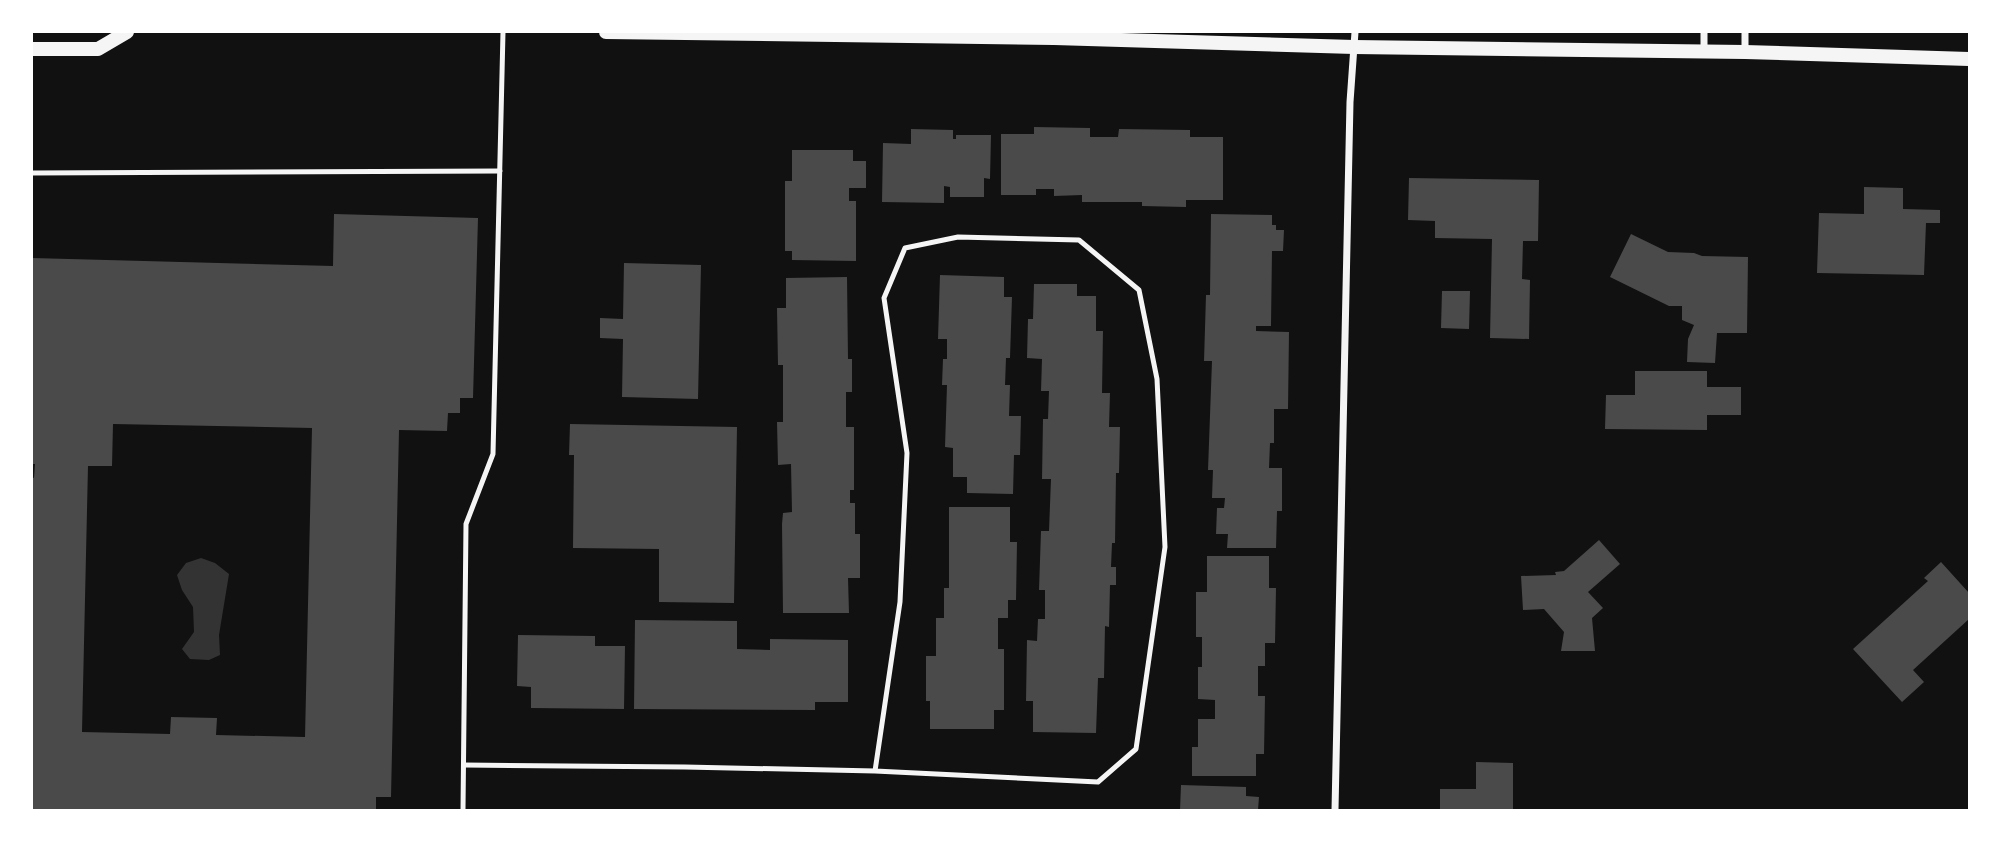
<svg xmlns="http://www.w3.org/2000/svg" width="2001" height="842" font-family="Overpass,sans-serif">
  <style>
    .water { fill: #333 }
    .building { fill: #4a4a4a; fill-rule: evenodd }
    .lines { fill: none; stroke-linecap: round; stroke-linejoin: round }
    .service { stroke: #f5f5f5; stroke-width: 5 }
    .minor { stroke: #f5f5f5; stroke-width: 7 }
    .secondary { stroke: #f5f5f5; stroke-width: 14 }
  </style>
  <rect width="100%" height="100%" fill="#111"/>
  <path class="water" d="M201 558 215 563 229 574 219 635 220 655 209 660 190 659 182 649 194 632 193 607 182 590 177 575 186 563Z"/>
  <g class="building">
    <path d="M1034 127 1090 128V137H1118L1119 129 1190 130V137H1223V200H1186V207L1142 206V202H1082V195L1054 196V189H1036V195H1001V134H1034Z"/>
    <path d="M911 129 953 130V139H956V135H991L990 179 984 178V197H950V187L944 186V203L882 202 883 143 911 144Z"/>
    <path d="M792 150H853V161H866V188H849V201H856V261L792 260V251H785V181H792Z"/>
    <path d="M1409 178 1539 180 1538 241H1523L1522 279 1530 280 1529 339 1490 338 1492 239 1435 238V221L1408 220Z"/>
    <path d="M1864 187 1903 188V209L1940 210V223H1926L1924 275 1817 273 1819 213 1864 214Z"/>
    <path d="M334 214 478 218 473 398H460V413H448L447 431 399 430 391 797H376V810H32V477L34 478 35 464H32V258L333 266ZM113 424 312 428 305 737 216 735 217 718 171 717 170 734 82 732 88 466H112Z"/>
    <path d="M1211 214 1272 215V225H1276V230H1284L1283 251H1272L1271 326H1256V331L1289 332 1288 409H1274V443H1270L1269 468H1282V511H1277L1276 548H1227L1228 534H1216L1217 508H1224L1225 498H1212L1213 470H1208L1212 361H1204L1206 295H1210Z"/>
    <path d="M1631 234 1668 252 1694 253 1702 256 1748 257 1747 333H1717L1715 363 1687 362 1688 339 1694 325 1682 320V306H1669L1610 277Z"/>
    <path d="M624 263 701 265 698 399 622 397 623 339 600 338V318L623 319Z"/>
    <path d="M940 275 1004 277V297H1012L1010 358H1006L1005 385H1010L1009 416H1021L1020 455H1014L1013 494 967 493V477H953V448L945 447 947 385H942L943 359H947V339H938Z"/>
    <path d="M847 277 848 359H852V392H846V427H854V490H850V503H855V534H860V578H848L849 613H783L782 524 783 513 792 512 791 464 778 465 777 422H783V365H778L777 308H786V278Z"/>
    <path d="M1034 284H1077V296H1096V331H1103L1102 393H1110L1109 427H1120L1119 473H1116L1115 543H1112L1111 567H1116V585H1110L1109 627 1105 626 1104 678H1098L1096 733 1033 732V701H1026L1027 640 1037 641 1038 619H1045V590H1039L1041 531H1049L1051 479H1042L1043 419H1048L1049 391H1041L1042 359 1027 358 1028 319H1033Z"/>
    <path d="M1442 291H1470L1469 329 1441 328Z"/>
    <path d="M1635 371H1707V387H1741V415H1707V430L1605 429 1606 395H1635Z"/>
    <path d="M570 424 737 427 734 603 659 602V549L573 548 574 455H569Z"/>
    <path d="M949 507H1010V542H1017L1016 600H1008V618H998V649H1004V710H994V729H930V701H926V656H936V618H944V588H949Z"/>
    <path d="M1599 540 1620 564 1588 592 1603 608 1592 618 1595 651H1561L1564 632 1544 609 1523 610 1521 576 1556 575 1555 572 1564 571Z"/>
    <path d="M1207 556H1269V588H1276L1275 643H1265V666H1258V696H1265L1264 754H1256V776H1192V747H1198V719H1215V700L1198 699V667H1202V637H1196V592H1207Z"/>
    <path d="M1941 562 1969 593V619L1913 670 1924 682 1902 702 1853 649 1928 581 1924 578Z"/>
    <path d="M635 620 737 621V649L770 650V639L848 640V702H815V710L634 709Z"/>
    <path d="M518 635 595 636V646H625L624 709 531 708V687L517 686Z"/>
    <path d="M1476 762 1513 763V810H1440V789H1476Z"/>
    <path d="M1181 785 1246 787V796L1259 797 1258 810H1180Z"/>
  </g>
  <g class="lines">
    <g class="service">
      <path d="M32 173 500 171"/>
      <path d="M464 765 685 767 875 771 1098 782 1136 749 1165 547 1157 379 1139 290 1079 240 958 237 905 248 884 298 907 453 900 602 875 771"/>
      <path d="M463 810 466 524 493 454 503 32"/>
    </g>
    <g class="minor">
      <path d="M1745 51V32"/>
      <path d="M1704 52V32"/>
      <path d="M1335 810 1350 102 1355 32"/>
    </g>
    <g class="secondary">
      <path d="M606 32 1054 38 1354 47 1745 52 1969 59"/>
      <path d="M32 49H98L127 32"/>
    </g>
  </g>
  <rect width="2001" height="842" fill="none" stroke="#ffffff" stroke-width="66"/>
</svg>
